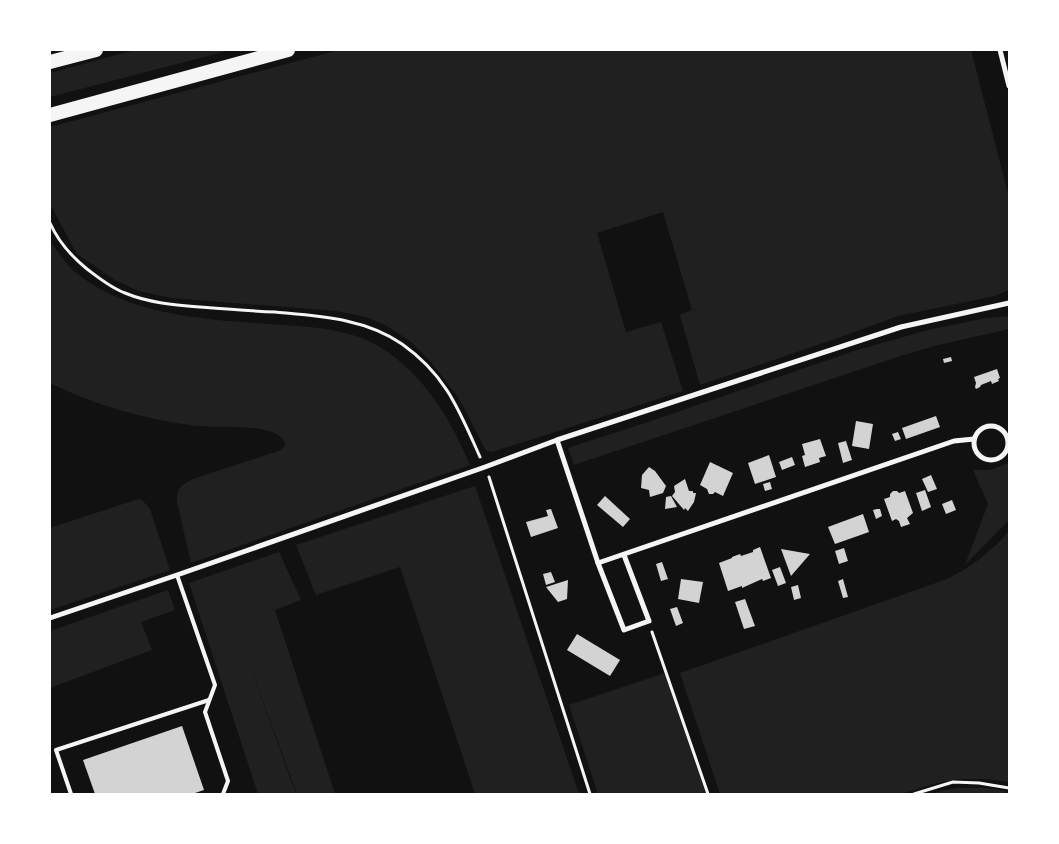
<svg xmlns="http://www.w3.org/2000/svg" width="1059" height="844" font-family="'PT Serif',serif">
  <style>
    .green { fill: #202020 }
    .building { fill: #d3d3d3 }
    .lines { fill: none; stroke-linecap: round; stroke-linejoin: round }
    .path { stroke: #f5f5f5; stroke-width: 3 }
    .service { stroke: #f5f5f5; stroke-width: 4 }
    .minor { stroke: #f5f5f5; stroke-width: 5 }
    .trunk { stroke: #f5f5f5; stroke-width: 14 }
  </style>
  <rect width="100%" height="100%" fill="#111"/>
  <g class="green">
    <path d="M135 50H231L50 97V73Z"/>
    <path d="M339 50H971L1009 197V290L995 296 898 316 838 338 700 385 680 315 692 310 663 212 597 233 626 332 661 322 683 391 492 452 486 451 460 400 431 362 410 341 385 325 366 317 336 311 172 298 138 291 115 280 77 254 50 204V127Z"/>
    <path d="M50 242C58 251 65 263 74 271 128 318 215 320 284 325 312 327 343 329 369 341 419 366 449 415 470 465L191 563 177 502C177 487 180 486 193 479L281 450 286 444C282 438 279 434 272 432 248 424 221 428 196 426 146 420 95 405 50 383Z"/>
    <path d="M1009 316V329L934 346 901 356 574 465 568 448 651 421 854 351 928 330 986 318Z"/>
    <path d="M1009 463V520L965 565 988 504 973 470H989Z"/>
    <path d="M475 486 579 794H475L400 567 316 595 296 545Z"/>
    <path d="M138 499 142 500 150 509 170 570 50 610V528Z"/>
    <path d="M1009 531V770L1008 782 987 779H958L933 784 901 794H720L680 673 947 579C970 568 992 551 1009 531Z"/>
    <path d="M279 552 301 600 275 610 335 794H297L237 630 296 794H258L189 583Z"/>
    <path d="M168 590 175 610 141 622 152 650 50 688V631Z"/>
    <path d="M665 673 706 794H598L569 705Z"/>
    <path d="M957 788H984L1006 791 1005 794H931L944 790Z"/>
  </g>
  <g class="building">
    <path d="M951 357 952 361 944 363 943 359Z"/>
    <path d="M997 369 1000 378 998 379 999 381 992 384 991 381 981 385 980 387 976 389 975 387 976 383 974 377Z"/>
    <path d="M936 416 940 427 906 439 902 428Z"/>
    <path d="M856 421 873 424 869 449 852 446Z"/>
    <path d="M898 432 901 439 895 441 892 434Z"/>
    <path d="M820 439 826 456 819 458 820 462 805 467 802 456 805 455 802 444Z"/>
    <path d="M846 441 852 460 843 463 838 443Z"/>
    <path d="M769 455 776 477 755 484 748 463Z"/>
    <path d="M792 457 795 465 782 470 779 462Z"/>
    <path d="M710 462 733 473 723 496 715 492 713 494H709L707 489 700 485Z"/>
    <path d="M649 467 655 471 666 486 663 493 650 497 649 490 641 488 642 475Z"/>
    <path d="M931 475 937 489 928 492 922 479Z"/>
    <path d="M685 479 689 491H693V493H696L694 502 688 511 685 508 684 510 672 496 675 492 674 486Z"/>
    <path d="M770 482 772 489 765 491 763 484Z"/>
    <path d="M925 490 931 507 922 511 916 493Z"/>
    <path d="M893 491H897L899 493 905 491 913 513 907 518 910 524 901 527 899 521 896 519 892 521 884 499 890 497V494Z"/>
    <path d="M605 496 630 519 623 527 597 505Z"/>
    <path d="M671 496 677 507 665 509 666 497Z"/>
    <path d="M952 500 956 510 946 514 942 504Z"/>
    <path d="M551 509 558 528 531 537 526 522 548 516 546 510Z"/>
    <path d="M877 509H880L882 516 876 519 873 510Z"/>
    <path d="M863 514 869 532 835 544 828 527Z"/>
    <path d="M760 547 771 578 763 581 762 579 742 588V586L728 591 719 563 732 558V557L740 554 741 556 753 552V550Z"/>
    <path d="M844 548 848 561 839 564 835 551Z"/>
    <path d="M781 549 810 554 791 576Z"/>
    <path d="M662 562 668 579 661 581 656 564Z"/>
    <path d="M780 567 786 583 778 586 772 570Z"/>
    <path d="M551 572 555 582 546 585 543 574Z"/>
    <path d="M681 579 703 582 699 603 678 599Z"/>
    <path d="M843 579 848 597 843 598 838 581Z"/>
    <path d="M568 580 567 599 558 602 546 587Z"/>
    <path d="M798 585 801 598 794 600 791 587Z"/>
    <path d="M745 599 755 626 744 629 735 602Z"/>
    <path d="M677 607 683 623 676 626 670 609Z"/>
    <path d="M577 634 620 660 610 676 567 650Z"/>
    <path d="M182 726 204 790 192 794H95L83 760Z"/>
  </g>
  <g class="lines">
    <g class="path">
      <path d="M50 223C58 241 71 256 87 269 99 278 111 288 125 293 149 303 175 305 200 307 225 309 250 311 275 312 318 316 365 318 402 344 446 375 459 410 480 457"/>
      <path d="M1008 446H1009"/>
      <path d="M489 477 590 794"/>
      <path d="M652 632 708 794"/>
      <path d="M914 794 953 782 979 783 1009 788"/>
    </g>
    <g class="service">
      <path d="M177 575 215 685 205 712 228 781 223 794"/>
      <path d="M71 794 56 750 209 700"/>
    </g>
    <g class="minor">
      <path d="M1000 50 1009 86"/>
      <circle cx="991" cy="443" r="17"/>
      <path d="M557 440 598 563 954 441 974 439"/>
      <path d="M598 563 624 630 649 621 624 555"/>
      <path d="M50 618 177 575 485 467 557 440 901 327 1009 303"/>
    </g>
    <g class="trunk">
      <path d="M50 62 96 50"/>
      <path d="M50 115 288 50"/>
    </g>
  </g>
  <rect width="1059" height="844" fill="none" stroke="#ffffff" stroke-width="102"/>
</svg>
